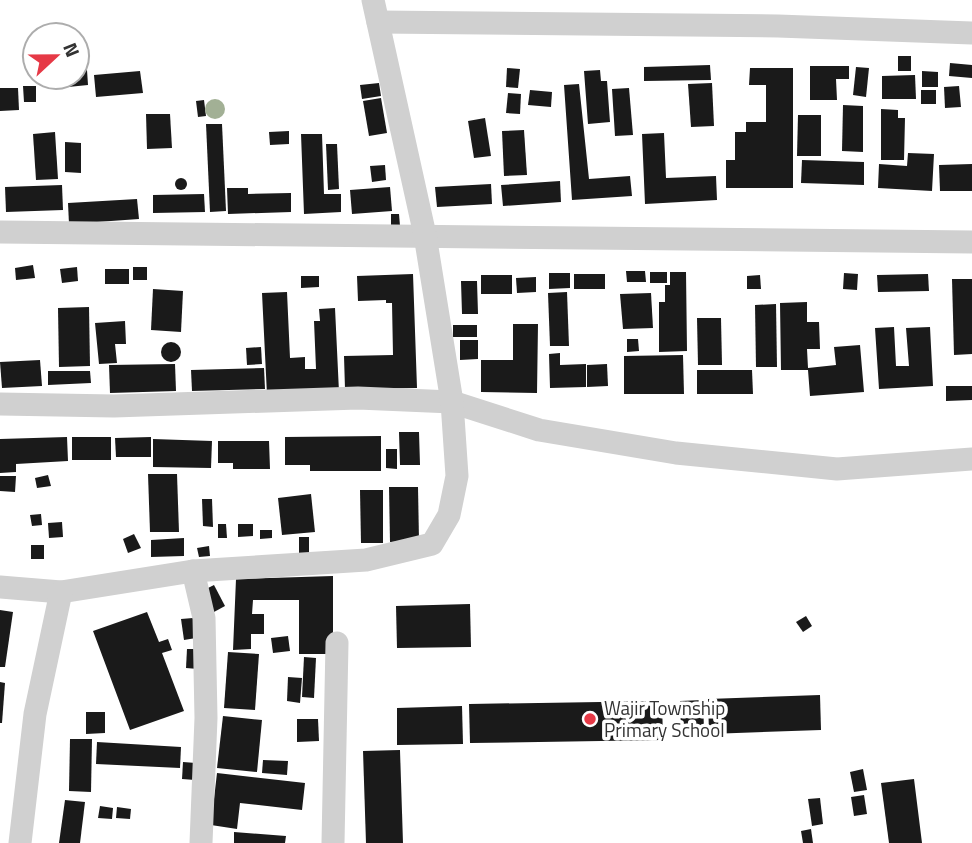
<svg xmlns="http://www.w3.org/2000/svg" width="972" height="843" font-family="'Titillium Web',sans-serif">
  <style>
    .building { fill: #1a1a1a }
    .lines { fill: none; stroke-linecap: round; stroke-linejoin: round }
    .minor { stroke: #d0d0d0; stroke-width: 23 }
    .tree { fill: #a2b095 }
    .poi-dot { fill: #e63946; stroke: #fff; stroke-width: 2.5 }
    .labels { text-anchor: middle; stroke-width: 7; stroke-linejoin: round; paint-order: stroke }
    .poi-label { font-size: 19px; fill: #333; stroke: #fff; text-anchor: start }
  </style>
  <rect width="100%" height="100%" fill="#fff"/>
  <g class="building">
    <rect x="898" y="56" width="13" height="15"/>
    <path d="M950 63 972 65V78L949 76Z"/>
    <path d="M710 65 711 80 644 81V67Z"/>
    <path d="M810 66H849V79H836L837 100H810Z"/>
    <path d="M856 67 869 68 866 97 853 95Z"/>
    <path d="M507 68 520 69 518 88 506 87Z"/>
    <path d="M750 68H793V188H726V160H735V132H746V122H766V85H749Z"/>
    <path d="M87 70 88 85 68 87 67 77H77V71Z"/>
    <path d="M600 70 601 81H607L610 122 588 124 584 71Z"/>
    <path d="M140 71 143 93 96 97 94 75Z"/>
    <path d="M922 71 938 72V87H922Z"/>
    <path d="M915 75 916 99H882V76Z"/>
    <path d="M379 83 381 96 362 99 360 85Z"/>
    <path d="M712 83 714 126 691 127 688 84Z"/>
    <path d="M579 84 589 179 630 176 632 196 572 200 564 85Z"/>
    <path d="M23 86H36V102H24Z"/>
    <path d="M959 86 961 107 945 108 944 87Z"/>
    <path d="M0 88H18L19 110 0 111Z"/>
    <path d="M629 88 633 135 615 136 612 89Z"/>
    <path d="M530 90 552 92 551 107 528 105Z"/>
    <rect x="921" y="90" width="15" height="14"/>
    <path d="M508 93 521 94 520 114 506 113Z"/>
    <path d="M381 98 387 133 369 136 363 101Z"/>
    <path d="M204 100 206 116 198 117 196 101Z"/>
    <path d="M843 105 863 106V152L842 151Z"/>
    <path d="M881 109 898 110V118H905L904 160H881Z"/>
    <path d="M146 114H170L172 148 147 149Z"/>
    <path d="M798 115H821V156H797Z"/>
    <path d="M485 118 491 156 474 158 468 121Z"/>
    <path d="M206 124H222L226 211 210 212Z"/>
    <path d="M524 130 527 175 504 176 502 131Z"/>
    <path d="M289 131V144L270 145 269 132Z"/>
    <path d="M55 132 58 179 36 180 33 134Z"/>
    <path d="M664 133 666 178 716 176 717 200 645 204 642 134Z"/>
    <path d="M301 134H322L324 194H341V212L304 214Z"/>
    <path d="M65 142 81 143V173L65 172Z"/>
    <path d="M326 144H337L339 189 328 190Z"/>
    <path d="M908 153 934 154 932 191 878 188 879 164 907 166Z"/>
    <path d="M802 160 864 162V185L801 183Z"/>
    <path d="M972 164V191H940L939 165Z"/>
    <path d="M385 165 386 180 372 182 370 166Z"/>
    <circle cx="181" cy="184" r="6"/>
    <path d="M560 181 561 202 503 206 501 185Z"/>
    <path d="M491 184 492 204 437 207 435 187Z"/>
    <path d="M62 185 63 210 6 212 5 187Z"/>
    <path d="M390 187 392 211 352 214 350 190Z"/>
    <path d="M227 188H248V194L291 193V212L228 214Z"/>
    <path d="M204 194 205 212 153 213V195Z"/>
    <path d="M137 199 139 219 69 224 68 203Z"/>
    <path d="M391 214H399L400 226H391Z"/>
    <path d="M33 265 35 278 16 280 15 268Z"/>
    <path d="M77 267 78 281 62 283 60 269Z"/>
    <rect x="133" y="267" width="14" height="13"/>
    <rect x="105" y="269" width="24" height="15"/>
    <path d="M626 271H645L646 282H627Z"/>
    <rect x="650" y="272" width="17" height="11"/>
    <path d="M670 272H686L687 351 659 352V302H665V285H670Z"/>
    <path d="M549 273H570V288L549 289Z"/>
    <path d="M844 273 858 274 857 290 843 289Z"/>
    <path d="M413 274 417 388 345 389 344 356 393 355 392 303H386V300L358 301 357 276Z"/>
    <rect x="574" y="274" width="31" height="15"/>
    <path d="M928 274 929 291 878 292 877 275Z"/>
    <rect x="481" y="275" width="31" height="19"/>
    <path d="M760 275 761 289H747V276Z"/>
    <path d="M301 276H319V287L301 288Z"/>
    <path d="M536 277V292L517 293 516 278Z"/>
    <path d="M952 279H972V354L954 355Z"/>
    <path d="M461 281H477L478 314H462Z"/>
    <path d="M153 289 183 291 181 332 151 330Z"/>
    <path d="M287 292 290 358 305 357V369H316L314 321H320L319 309 335 308 339 392 267 395 262 293Z"/>
    <path d="M567 292 569 346H550L548 293Z"/>
    <path d="M651 293 653 328 623 329 620 294Z"/>
    <path d="M807 302V322H819L820 349H807L808 368 836 365 834 347 860 345 864 392 810 396 808 370H781L780 303Z"/>
    <path d="M776 304 777 367H756L755 305Z"/>
    <path d="M89 307 90 366 59 367 58 308Z"/>
    <path d="M697 318H721L722 365H698Z"/>
    <path d="M125 321 126 344H115L117 363 99 364 95 323Z"/>
    <path d="M513 324H538L537 393 481 392V360H513Z"/>
    <rect x="453" y="325" width="24" height="12"/>
    <path d="M894 327 896 366H909L906 328 930 327 933 386 879 389 875 328Z"/>
    <path d="M627 339H638L639 351 627 352Z"/>
    <path d="M460 340H478V359L460 360Z"/>
    <circle cx="171" cy="352" r="10"/>
    <path d="M261 347 262 364 247 365 246 348Z"/>
    <path d="M560 353V365L586 364V387L550 388 549 354Z"/>
    <path d="M683 355 684 394H624V356Z"/>
    <path d="M40 360 42 386 2 388 0 362Z"/>
    <path d="M175 364 176 391 110 393 109 365Z"/>
    <path d="M607 364 608 386 587 387V365Z"/>
    <path d="M264 368 265 389 192 391 191 370Z"/>
    <path d="M697 370H752L753 394H697Z"/>
    <path d="M48 371H90L91 383 48 385Z"/>
    <path d="M946 386H972V400L946 401Z"/>
    <path d="M399 432H419L420 465H400Z"/>
    <path d="M381 436V471H310V465H285V437Z"/>
    <path d="M67 437 68 461 16 464V472L0 473V439Z"/>
    <rect x="72" y="437" width="39" height="23"/>
    <path d="M151 437V457H116L115 438Z"/>
    <path d="M153 439 212 441 211 468 153 467Z"/>
    <path d="M218 441H269L270 469H233V463H218Z"/>
    <path d="M386 449H397V469L386 468Z"/>
    <path d="M148 474H177L179 532H150Z"/>
    <path d="M48 475 51 486 37 488 35 478Z"/>
    <path d="M0 476H16L15 492 0 491Z"/>
    <path d="M389 487H418L419 541 390 542Z"/>
    <path d="M360 490H383V543H361Z"/>
    <path d="M311 494 315 532 282 535 278 498Z"/>
    <path d="M202 499H212L213 527 203 526Z"/>
    <path d="M41 514 42 525 32 526 30 515Z"/>
    <path d="M62 522 63 537 49 538 48 523Z"/>
    <path d="M218 524H226L227 538H218Z"/>
    <path d="M238 524H253V536L238 537Z"/>
    <path d="M260 530H272V538L260 539Z"/>
    <path d="M134 534 141 548 128 553 123 539Z"/>
    <rect x="299" y="537" width="10" height="17"/>
    <path d="M184 538V556L151 557V540Z"/>
    <rect x="31" y="545" width="13" height="14"/>
    <path d="M209 546 210 556 199 557 197 548Z"/>
    <path d="M333 576V654H299V600H253L252 614H264V634H251V649L233 650 236 579Z"/>
    <path d="M214 585 225 606 214 612 204 590Z"/>
    <path d="M470 604 471 647 397 648 396 606Z"/>
    <path d="M0 610 13 612 5 667H0Z"/>
    <path d="M147 612 159 642 168 639 172 650 162 653 184 711 130 730 93 631Z"/>
    <path d="M806 616 812 626 803 632 796 622Z"/>
    <path d="M193 618 196 638 184 640 181 619Z"/>
    <path d="M288 636 290 651 273 653 271 638Z"/>
    <path d="M187 649H199L198 669 186 668Z"/>
    <path d="M228 652 259 654 255 710 224 708Z"/>
    <path d="M304 657 316 658 314 698 302 697Z"/>
    <path d="M288 677 302 678 300 703 287 701Z"/>
    <path d="M0 682 5 683 2 723H0Z"/>
    <path d="M820 695 821 730 709 734 708 699Z"/>
    <path d="M703 700 704 730H681L680 701Z"/>
    <path d="M662 701 663 740 470 743 469 704Z"/>
    <path d="M462 706 463 744 397 745V708Z"/>
    <path d="M86 712H105V733L86 734Z"/>
    <path d="M223 716 262 720 257 772 217 768Z"/>
    <path d="M297 719H318L319 741 297 742Z"/>
    <path d="M70 739H92L91 792 69 791Z"/>
    <path d="M97 742 181 747 180 768 96 764Z"/>
    <path d="M400 750 403 843H366L363 751Z"/>
    <path d="M263 760 288 761 287 775 262 773Z"/>
    <path d="M183 762 196 763 195 780 182 779Z"/>
    <path d="M863 769 867 790 854 792 850 772Z"/>
    <path d="M217 773 305 783 302 810 240 803 237 829 211 825Z"/>
    <path d="M914 779 922 843H889L881 783Z"/>
    <path d="M864 795 867 814 854 816 851 797Z"/>
    <path d="M820 798 823 824 812 826 808 799Z"/>
    <path d="M65 800 85 802 80 843H59Z"/>
    <path d="M100 806 113 808 112 819 98 818Z"/>
    <path d="M117 807 131 809 130 819 116 818Z"/>
    <path d="M811 829 813 843H803L801 831Z"/>
    <path d="M234 832 286 836 285 843H234Z"/>
  </g>
  <g class="lines">
    <g class="minor">
      <path d="M378 22 778 26 972 33"/>
      <path d="M0 232 972 242"/>
      <path d="M0 404 114 406 358 398 452 402 539 430 676 453 837 469 972 459"/>
      <path d="M193 571 204 618 206 718 201 843"/>
      <path d="M0 587 61 592 193 571 366 560 432 544 449 515 457 476 452 402 425 235 373 0"/>
      <path d="M20 843 35 714 61 592"/>
      <path d="M333 843 337 643"/>
    </g>
  </g>
  <circle class="tree" cx="215" cy="109" r="10"/>
  <circle class="poi-dot" cx="590" cy="719" r="7"/>
  <g class="labels">
    <g class="poi-label">
      <text x="604" y="715">Wajir Township<tspan x="604" dy="22">Primary School</tspan></text>
    </g>
  </g>
  <g transform="translate(56 56) rotate(68)"><circle r="33" fill="#ffffff" stroke="#adadad" stroke-width="2"/>
  <path d="M0-5L12 26L0 18L-12 26Z" fill="#e63946"/>
  <text y="-10" font-size="19" font-weight="bold" text-anchor="middle" fill="#333333">N</text>
  </g>
</svg>
